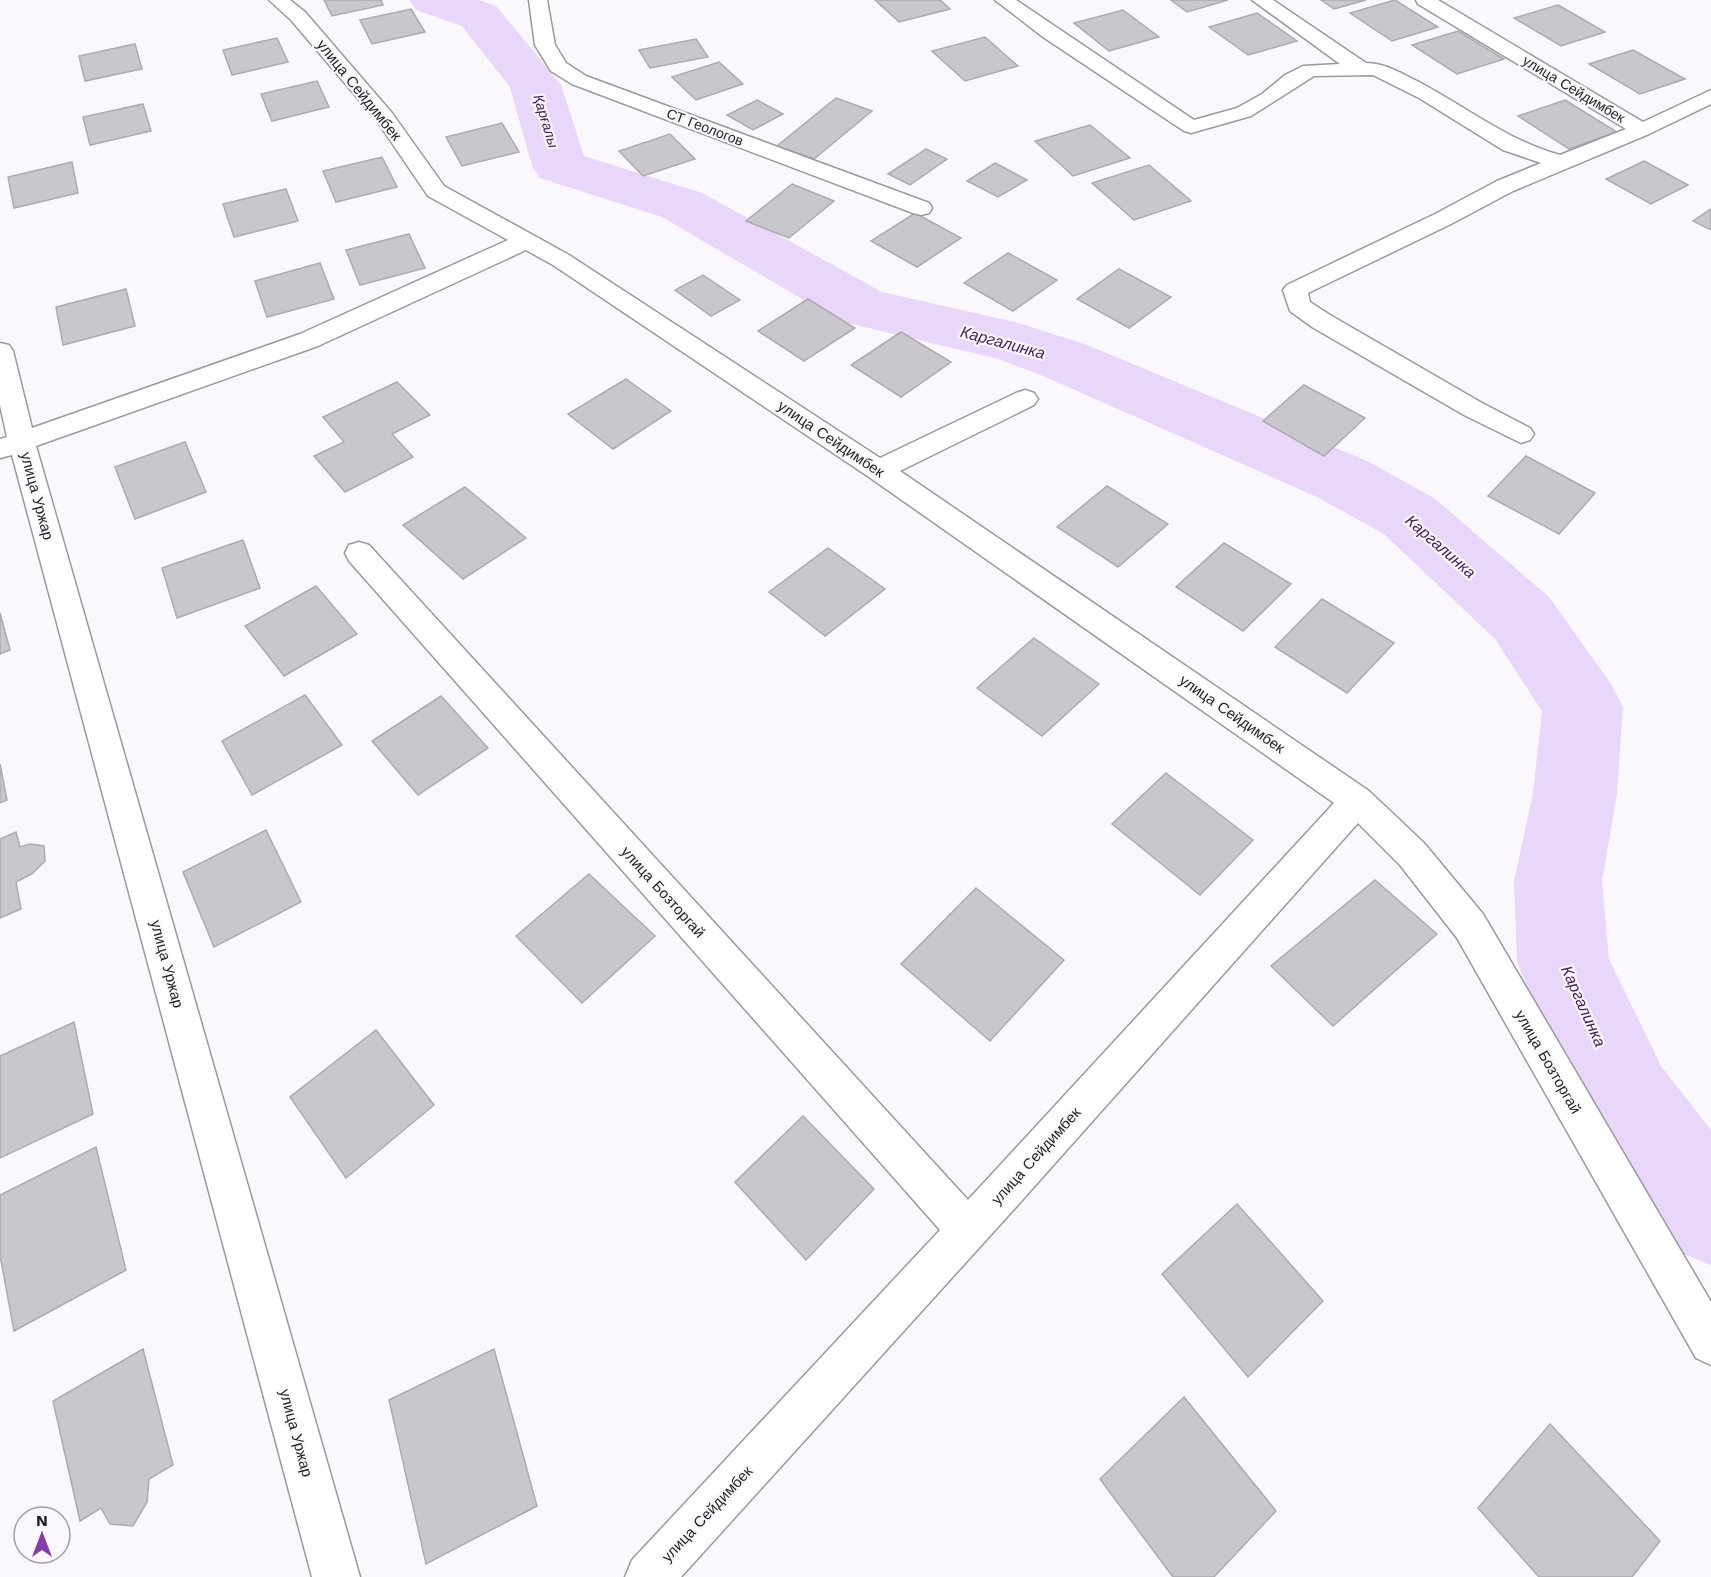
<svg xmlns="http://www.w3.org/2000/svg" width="1711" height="1577" font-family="'Work Sans',sans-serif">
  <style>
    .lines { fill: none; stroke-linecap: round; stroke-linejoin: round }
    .river { fill: #e9d6fb; fill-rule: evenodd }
    .building { fill: #c9c7cb; stroke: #adabaf; stroke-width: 1.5 }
    .minor-casing { stroke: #9b999d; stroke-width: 3 }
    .minor { fill: #fff; fill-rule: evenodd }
    .labels { text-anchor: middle; stroke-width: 4.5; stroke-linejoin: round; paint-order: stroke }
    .far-street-label { font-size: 14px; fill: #201f21; stroke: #faf8fc }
    .far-water-label { font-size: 14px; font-style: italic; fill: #441a61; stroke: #faf8fc }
    .street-label { font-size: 15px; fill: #201f21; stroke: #faf8fc }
    .water-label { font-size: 16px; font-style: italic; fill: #441a61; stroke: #faf8fc }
  </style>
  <rect width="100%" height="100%" fill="#faf8fc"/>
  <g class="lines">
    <path class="river" d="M409 0H479L496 6 561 85 584 156 702 193 882 292 1015 322 1087 345 1367 461 1434 498 1549 597 1611 684 1623 707 1617 793 1602 881 1609 959 1661 1066 1711 1130V1265L1674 1250 1591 1136 1517 962 1514 881 1533 793 1542 711 1495 639 1384 534 1317 497 1041 375 998 359 840 321 662 217 540 178 532 166 510 87 462 26 416 10Z"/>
  </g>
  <g class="building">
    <path d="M324 0H381L383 5 332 16Z"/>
    <path d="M875 0H940L950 9 899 22Z"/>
    <path d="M1171 0H1228L1187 12Z"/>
    <path d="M1321 0H1366L1334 9Z"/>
    <path d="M1395 0 1438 27 1392 41 1350 13Z"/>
    <path d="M1558 5 1605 32 1561 46 1514 18Z"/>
    <path d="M411 9 425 32 372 44 360 20Z"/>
    <path d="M1123 10 1159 37 1109 51 1074 23Z"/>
    <path d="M1257 13 1297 41 1248 55 1209 27Z"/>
    <path d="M1458 31 1504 59 1457 74 1412 45Z"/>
    <path d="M985 37 1018 66 965 81 932 51Z"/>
    <path d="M277 38 288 62 232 75 223 50Z"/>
    <path d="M696 39 708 57 650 68 639 50Z"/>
    <path d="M135 44 142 69 85 81 79 56Z"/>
    <path d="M1633 50 1685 79 1640 94 1589 64Z"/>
    <path d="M719 62 743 84 696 100 672 77Z"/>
    <path d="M317 81 329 107 272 121 261 94Z"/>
    <path d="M836 98 872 111 814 159 777 146Z"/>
    <path d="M757 100 783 114 753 130 727 115Z"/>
    <path d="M1565 100 1617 132 1569 149 1518 116Z"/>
    <path d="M143 104 151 131 90 145 83 117Z"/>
    <path d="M502 123 519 152 462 166 446 137Z"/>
    <path d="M1090 125 1130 158 1073 176 1035 141Z"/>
    <path d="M670 134 695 159 643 176 619 151Z"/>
    <path d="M926 149 947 159 910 185 888 174Z"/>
    <path d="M382 157 397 187 336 202 323 171Z"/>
    <path d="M1644 161 1688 185 1651 204 1606 179Z"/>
    <path d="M72 162 78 193 14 208 8 177Z"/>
    <path d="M995 163 1027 180 998 197 967 181Z"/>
    <path d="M1149 165 1191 201 1134 220 1092 183Z"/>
    <path d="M792 184 834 201 789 238 746 221Z"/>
    <path d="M286 189 298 221 234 237 223 204Z"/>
    <path d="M1711 209V230L1693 221Z"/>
    <path d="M915 213 961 238 917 267 871 241Z"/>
    <path d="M409 234 425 268 360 285 346 250Z"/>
    <path d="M1008 253 1057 280 1013 311 964 283Z"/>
    <path d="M320 263 334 299 267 317 255 281Z"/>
    <path d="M1119 269 1171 297 1129 328 1077 299Z"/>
    <path d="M703 275 740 300 711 316 675 290Z"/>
    <path d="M126 289 135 326 63 345 56 307Z"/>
    <path d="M808 299 855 328 804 361 758 331Z"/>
    <path d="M901 332 951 362 901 397 851 365Z"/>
    <path d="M626 379 671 411 613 449 568 414Z"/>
    <path d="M397 382 430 415 392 434 413 457 345 492 314 456 344 442 323 417Z"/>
    <path d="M1304 385 1365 418 1324 456 1263 421Z"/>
    <path d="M185 442 206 492 135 519 115 467Z"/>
    <path d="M1526 456 1595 493 1559 534 1488 496Z"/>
    <path d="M1107 486 1168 524 1118 567 1057 527Z"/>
    <path d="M465 487 526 538 463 579 403 525Z"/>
    <path d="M243 540 260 588 177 618 162 568Z"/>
    <path d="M1224 543 1291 584 1243 631 1176 587Z"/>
    <path d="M828 548 885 589 825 636 769 592Z"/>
    <path d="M316 586 357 634 284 676 245 626Z"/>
    <path d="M1322 599 1394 643 1347 693 1275 647Z"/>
    <path d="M0 613 10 650 0 654Z"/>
    <path d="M1034 638 1099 684 1042 736 977 688Z"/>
    <path d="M305 695 342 745 252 795 222 741Z"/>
    <path d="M441 696 488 748 418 795 372 741Z"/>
    <path d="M0 764 7 800 0 803Z"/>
    <path d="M1166 773 1253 840 1200 895 1112 824Z"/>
    <path d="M266 830 301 902 214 947 183 872Z"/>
    <path d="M16 832 20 847 30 844 44 846 45 861 32 874 16 882 21 909 0 918V839Z"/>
    <path d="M589 874 655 936 582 1003 516 936Z"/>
    <path d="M1375 880 1437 934 1333 1026 1271 966Z"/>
    <path d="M976 888 1064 960 990 1041 901 964Z"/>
    <path d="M74 1022 93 1114 0 1158V1056Z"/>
    <path d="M376 1030 434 1105 346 1178 290 1097Z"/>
    <path d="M803 1116 874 1189 806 1260 735 1182Z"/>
    <path d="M96 1147 126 1270 14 1331 0 1255V1195Z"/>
    <path d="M1237 1204 1323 1301 1248 1377 1162 1274Z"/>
    <path d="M143 1349 173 1465 149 1479 147 1502 133 1526 110 1524 101 1508 80 1521 53 1401Z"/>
    <path d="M494 1349 537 1506 426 1564 389 1400Z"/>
    <path d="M1184 1397 1276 1511 1214 1577H1173L1100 1479Z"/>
    <path d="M1550 1424 1660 1541 1632 1577H1539L1478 1508Z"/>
  </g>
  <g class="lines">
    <g class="minor-casing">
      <g id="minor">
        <path d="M269 0H290L305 12 392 113 444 186 569 255 880 458 1016 393 1025 390 1034 393 1038 399 1034 405 900 471 1369 791 1424 843 1483 914 1711 1302V1365L1696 1358 1457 938 1400 865 1358 823 1016 1207 681 1577H625L632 1560 940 1230 349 561 345 553 349 545 359 542 369 545 968 1200 1334 803 869 477 553 265 526 250 318 346 36 446 360 1577H312L12 455 0 458V439L7 437 0 405V343L9 345 13 351 32 428 300 334 508 240 428 196 377 121 291 20Z"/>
        <path d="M529 0H547L555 45 566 63 586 76 929 203 932 208 929 213 921 215 913 213 572 84 551 71 535 45Z"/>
        <path d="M995 0H1016L1194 120 1237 108 1262 94 1285 75 1303 66 1340 64 1252 0H1273L1366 63C1385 63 1400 73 1417 81 1465 106 1508 141 1560 155L1626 129 1418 4 1416 0H1438L1643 122 1711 90V104L1649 134 1513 191 1451 224 1308 293 1310 302 1330 315 1482 403 1530 428 1534 434 1530 440 1521 443 1464 415 1312 327 1290 311 1283 290 1287 285 1435 214 1497 181 1541 163 1503 150 1419 98 1373 75 1314 76 1251 116 1191 133 1184 131 1043 37Z"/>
      </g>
    </g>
    <use href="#minor" class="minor"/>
  </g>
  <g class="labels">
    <g class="far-street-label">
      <text transform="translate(1574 89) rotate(31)" y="5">улица Сейдимбек</text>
      <text transform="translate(705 127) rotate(21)" y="5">СТ Геологов</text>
    </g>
    <g class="far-water-label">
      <text transform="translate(546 121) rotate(73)" y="5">Қарғалы</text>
    </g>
    <g class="street-label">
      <text transform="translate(359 90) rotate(51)" y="5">улица Сейдимбек</text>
      <text transform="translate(831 439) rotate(34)" y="5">улица Сейдимбек</text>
      <text transform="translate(37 496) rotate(75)" y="5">улица Уржар</text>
      <text transform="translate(1232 714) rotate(35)" y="5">улица Сейдимбек</text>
      <text transform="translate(663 892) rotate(48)" y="5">улица Бозторгай</text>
      <text transform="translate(167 964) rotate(75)" y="5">улица Уржар</text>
      <text transform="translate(1548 1062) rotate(60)" y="5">улица Бозторгай</text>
      <text transform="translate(1036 1156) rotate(-48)" y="5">улица Сейдимбек</text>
      <text transform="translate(296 1433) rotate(75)" y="5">улица Уржар</text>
      <text transform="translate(707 1514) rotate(-47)" y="5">улица Сейдимбек</text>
    </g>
    <g class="water-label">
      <text transform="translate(1003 342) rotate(15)" y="6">Каргалинка</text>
      <text transform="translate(1441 546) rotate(41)" y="6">Каргалинка</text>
      <text transform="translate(1584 1006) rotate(66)" y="6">Каргалинка</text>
    </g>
  </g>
  <g transform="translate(42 1535)"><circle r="28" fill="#faf8fc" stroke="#a3a1a4" stroke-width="1.5"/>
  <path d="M0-4.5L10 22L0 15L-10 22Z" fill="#813db0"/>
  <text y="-9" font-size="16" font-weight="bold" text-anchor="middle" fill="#201f21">N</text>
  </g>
</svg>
